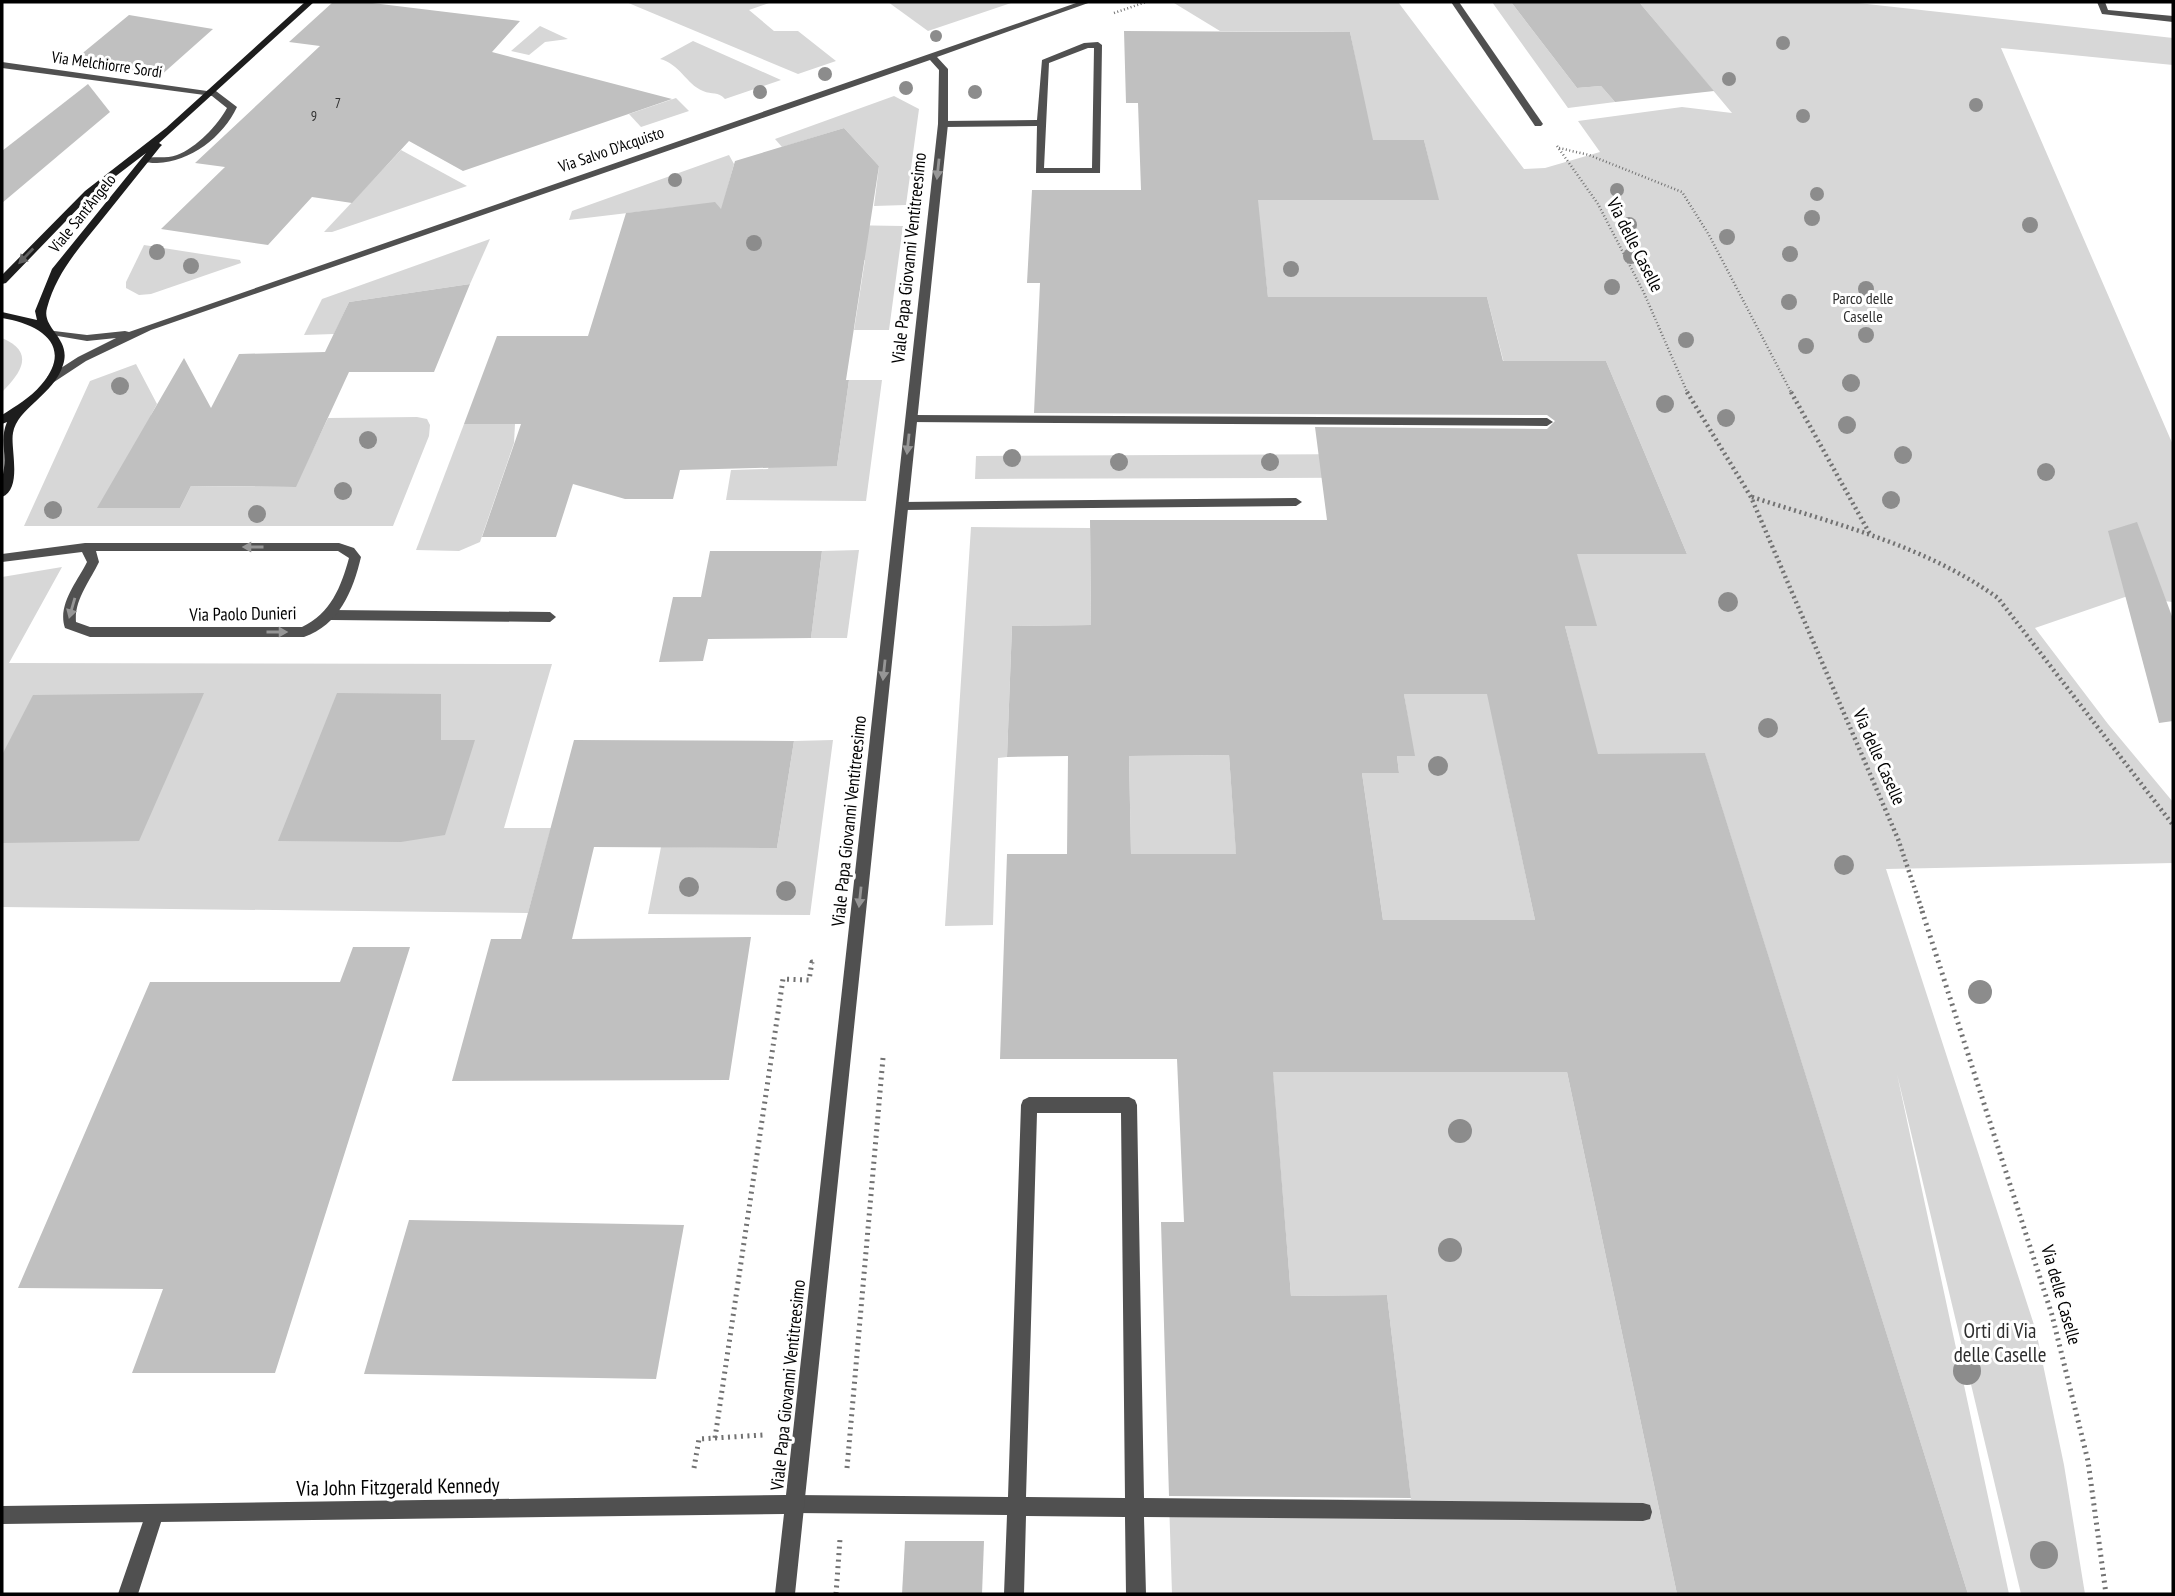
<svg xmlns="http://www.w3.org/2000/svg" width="2175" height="1596" font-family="'PT Sans Narrow',sans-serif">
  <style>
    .green { fill: #d7d7d7 }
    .building { fill: #c0c0c0; fill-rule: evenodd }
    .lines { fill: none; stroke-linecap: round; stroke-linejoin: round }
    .path-far2 { stroke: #727272; stroke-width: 2.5; stroke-dasharray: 1 2.5; stroke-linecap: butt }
    .path-far1 { stroke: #727272; stroke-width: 4.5; stroke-dasharray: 2 3.5; stroke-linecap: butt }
    .path { stroke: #727272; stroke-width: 5; stroke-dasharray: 2 4.5; stroke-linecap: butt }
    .lane { fill: #505050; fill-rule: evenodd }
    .street { fill: #505050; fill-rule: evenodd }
    .secondary { fill: #1d1d1d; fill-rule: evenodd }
    .tree { fill: #8c8c8c }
    .oneway { fill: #969696 }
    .oneway2 { fill: #616161 }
    .labels { text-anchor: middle; stroke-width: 6; stroke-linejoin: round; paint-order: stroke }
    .number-label { font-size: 14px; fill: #303030 }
    .far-street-label { font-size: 16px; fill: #000; stroke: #fff }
    .far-park-label { font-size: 16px; fill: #2e2e2e; stroke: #fff }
    .street-label { font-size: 18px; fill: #000; stroke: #fff }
    .near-park-label { font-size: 21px; fill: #2e2e2e; stroke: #fff }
    .near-street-label { font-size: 21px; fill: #000; stroke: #fff }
  </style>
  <rect width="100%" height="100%" fill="#fff"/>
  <g class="green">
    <path d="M626 2H772L749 10 774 31H798L836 61 798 74Z"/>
    <path d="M888 2H1014L928 31Z"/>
    <path d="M1177 2H1398L1524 169 1545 168 1600 152 1578 121 1682 107 1732 113 1639 2H1849L2173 38V65L2001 48 2173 445V602L2125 597 2035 628 2108 724 2173 802V863L1886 869 2036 1331 2064 1465 2085 1594H2021L1897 1074 2009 1594H1968L1705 754H1500L1535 920H1383L1362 773H1399L1397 756H1414L1403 688 1477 694H1582L1565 626 1555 477 975 479 976 456 1577 453 1607 554H1687L1606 361H1551L1517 414 1487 297H1268L1257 200 1438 199 1424 140H1199L1360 82 1350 32 1220 31 1174 3Z"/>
    <path d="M1492 2H1511L1577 88 1601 86 1615 102 1568 108Z"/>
    <path d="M540 26 568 39 545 42 529 55 511 51Z"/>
    <path d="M693 41 781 80 725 99C718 91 712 95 703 91 686 84 680 64 660 59Z"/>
    <path d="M894 96 919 109 906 205 874 206 879 166 844 128 782 147 775 139Z"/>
    <path d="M676 98 689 111 641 127 629 114Z"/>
    <path d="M401 150 467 186 332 232H324Z"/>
    <path d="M729 155 734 164 718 223 903 226 889 330H854L865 260H791L678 207 569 220 572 211Z"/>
    <path d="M490 239 470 284 349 302 334 334 304 335 322 299Z"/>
    <path d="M144 245 240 260 241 263 151 294 139 295 126 288V282Z"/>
    <path d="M2 338C35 352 22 372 2 392Z"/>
    <path d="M136 364 157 404 151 415 180 508 191 486 295 487 328 418 417 417 427 419 430 425 429 436 393 526H24L90 381Z"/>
    <path d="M849 380H882L866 501 726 500 731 470 768 469 769 466H837Z"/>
    <path d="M464 424H515L514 443 480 542 459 551 416 550Z"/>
    <path d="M971 527 1090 528 1091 625 1012 626 1007 757 998 758 993 925 945 926Z"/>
    <path d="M859 550 847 638H811L822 551Z"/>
    <path d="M62 567 9 663 552 664 504 828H551L528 913 2 907V577Z"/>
    <path d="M833 740 810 915 648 914 661 847 777 848 794 741Z"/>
    <path d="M1229 755 1241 920 1168 854H1131L1129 756Z"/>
    <path d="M1270 1040 1342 1072H1567L1677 1594H1172L1169 1500 1411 1499 1387 1295 1291 1296Z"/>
  </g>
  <g class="building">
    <path d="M333 2H364L520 21 492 52 672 99 463 171 409 141 352 203 312 197 268 245 161 229 225 167 195 163 320 46 289 42Z"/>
    <path d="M1511 2H1639L1714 91 1615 102 1601 86 1577 88Z"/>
    <path d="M129 15 213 29 159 77 103 69 108 65 73 61Z"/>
    <path d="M1124 31 1350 32 1373 140H1424L1439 200H1258L1268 297H1487L1503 361H1606L1687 554H1577L1597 626H1565L1598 754 1705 753 1968 1594H1677L1567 1072H1273L1291 1296 1387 1295 1411 1498 1169 1496 1161 1222H1184L1177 1059H1000L1007 854H1067L1068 756 1007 757 1012 626 1091 625 1090 520H1327L1315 427 1547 429 1555 421 1547 415 1034 413 1040 283H1027L1032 190H1141L1138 103H1126ZM1404 694H1487L1535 920H1383L1362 773H1399L1397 756H1415ZM1229 755 1236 854H1131L1129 756Z"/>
    <path d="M88 84 110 112 2 203V151Z"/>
    <path d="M844 128 879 166 846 380H849L837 466 680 470 673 499H625L573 484 556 537H482L521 424H464L497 336H588L626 213 715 202 721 209 735 161Z"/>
    <path d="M470 284 434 372H349L296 487 191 486 180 508H97L184 358 211 408 239 354 325 352 349 302Z"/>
    <path d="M2137 522 2173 619V721L2159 723 2108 531Z"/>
    <path d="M710 551H822L811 638 708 639 703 661 659 662 673 597H701Z"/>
    <path d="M204 693 139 841 2 843V755L33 695Z"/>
    <path d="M337 693 441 694V740H475L445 835 401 842 278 841Z"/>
    <path d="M574 740 794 741 777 848 594 847 572 939 751 937 729 1080 452 1081 491 939H521Z"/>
    <path d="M353 947H410L275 1373H132L163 1289 18 1288 150 982H340Z"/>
    <path d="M409 1220 684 1225 656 1379 364 1374Z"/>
    <path d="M905 1541H984L982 1594H902Z"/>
  </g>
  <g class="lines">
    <g class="path-far2">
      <path d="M1114 13 1146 2"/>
      <path d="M1557 146 1598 204 1644 293 1688 394"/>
      <path d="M1559 148 1589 155 1682 192 1709 235 1792 394"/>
    </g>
    <g class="path-far1">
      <path d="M1687 392 1751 497 1898 839 1923 913"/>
      <path d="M1791 392 1871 536"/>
      <path d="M1752 497C1838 525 1924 545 1998 598L2173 825"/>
    </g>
    <g class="path">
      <path d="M1922 911 2052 1315 2088 1461 2106 1594"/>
      <path d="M715 1438 763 1435"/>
      <path d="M694 1468 699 1439 715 1438 783 979 809 980 812 962H817"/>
      <path d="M847 1468 883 1058"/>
      <path d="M836 1594 840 1539"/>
    </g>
    <g class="lane">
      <path d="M2097 2H2105L2108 10 2173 16V22L2102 14Z"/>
      <path d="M1098 42 1102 45 1100 173H1036L1037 126 943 127 938 124 943 121 1037 120 1042 60 1084 43ZM1088 48H1094L1092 168H1044L1049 63Z"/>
      <path d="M2 62 207 91 212 88 237 107C223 137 190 162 157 163 150 163 147 163 141 160L143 158C154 156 166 159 177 155 196 148 218 125 227 108L212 96 2 68Z"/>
      <path d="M911 415 1547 418 1553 422 1547 426 907 422V416Z"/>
      <path d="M1296 498 1302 502 1296 506 902 510 896 506 902 502Z"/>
      <path d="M331 610 550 612 556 617 550 622 331 620 325 615Z"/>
      <path d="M1029 1097H1129L1135 1100 1137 1105 1144 1498 1643 1503 1650 1505 1652 1512 1650 1519 1643 1521 1144 1517 1146 1594H1126L1125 1517 1026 1516 1024 1594H1004L1007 1515 794 1513 787 1511 785 1504 787 1497 794 1495 1008 1497 1021 1105 1023 1100ZM1037 1113H1121L1125 1498 1026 1497Z"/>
      <path d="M155 1504 162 1506 164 1513 138 1594H118L146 1513 148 1506Z"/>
    </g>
    <g class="street">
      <path d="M1079 2H1091L937 57 948 69V124L795 1594H775L784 1514 2 1524V1506L786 1495 938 124 939 70 930 60 151 330 86 361 51 384 47 383V377L78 357 116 338 87 341 46 334V330L87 335 125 331 129 332Z"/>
      <path d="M1451 2H1459L1543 124 1541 126H1535Z"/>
      <path d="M85 543H339L354 548 361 557C353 591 339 625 304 637H90L65 628C57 605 77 582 87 562L82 552 2 562V554ZM96 551H338L349 558C341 587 331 613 302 627H90L76 622C74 600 90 581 99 562Z"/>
    </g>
    <path class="secondary" d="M305 2H314L159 143 162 145 160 147C140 172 120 197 100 222 78 249 56 274 47 308 41 329 72 338 63 365 54 395 17 408 13 433 10 447 23 489 2 497 2 487 2 478 4 468 6 451 0 438 7 422L2 424V415C16 406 30 398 41 385 75 346 40 324 2 318V312L37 320 35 311 52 269 146 153 91 195 6 283 2 284V275L85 191 166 128Z"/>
  </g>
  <g class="tree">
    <circle cx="936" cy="36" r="6"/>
    <circle cx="1783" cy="43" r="7"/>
    <circle cx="825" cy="74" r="7"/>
    <circle cx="1729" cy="79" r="7"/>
    <circle cx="906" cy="88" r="7"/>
    <circle cx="760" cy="92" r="7"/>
    <circle cx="975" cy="92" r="7"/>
    <circle cx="1976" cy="105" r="7"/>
    <circle cx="1803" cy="116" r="7"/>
    <circle cx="675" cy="180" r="7"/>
    <circle cx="1617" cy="190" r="7"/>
    <circle cx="1817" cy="194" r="7"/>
    <circle cx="1812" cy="218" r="8"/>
    <circle cx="1629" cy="225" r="8"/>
    <circle cx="2030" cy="225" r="8"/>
    <circle cx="1727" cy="237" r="8"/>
    <circle cx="754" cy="243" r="8"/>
    <circle cx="157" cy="252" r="8"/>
    <circle cx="1790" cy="254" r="8"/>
    <circle cx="1631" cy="256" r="8"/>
    <circle cx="191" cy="266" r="8"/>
    <circle cx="1291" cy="269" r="8"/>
    <circle cx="1612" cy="287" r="8"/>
    <circle cx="1866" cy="289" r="8"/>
    <circle cx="1789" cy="302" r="8"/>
    <circle cx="1866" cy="335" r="8"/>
    <circle cx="1686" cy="340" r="8"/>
    <circle cx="1806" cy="346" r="8"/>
    <circle cx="1851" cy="383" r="9"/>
    <circle cx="120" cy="386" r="9"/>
    <circle cx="1665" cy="404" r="9"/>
    <circle cx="1726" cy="418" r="9"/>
    <circle cx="1847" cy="425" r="9"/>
    <circle cx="368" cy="440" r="9"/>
    <circle cx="1903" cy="455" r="9"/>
    <circle cx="1012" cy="458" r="9"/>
    <circle cx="1119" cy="462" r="9"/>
    <circle cx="1270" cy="462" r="9"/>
    <circle cx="2046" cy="472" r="9"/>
    <circle cx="343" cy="491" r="9"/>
    <circle cx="1891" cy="500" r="9"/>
    <circle cx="53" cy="510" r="9"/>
    <circle cx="257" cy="514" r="9"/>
    <circle cx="1728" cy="602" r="10"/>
    <circle cx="1768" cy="728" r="10"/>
    <circle cx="1438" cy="766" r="10"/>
    <circle cx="1844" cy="865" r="10"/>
    <circle cx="689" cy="887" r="10"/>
    <circle cx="786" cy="891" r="10"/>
    <circle cx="1980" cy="992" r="12"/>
    <circle cx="1460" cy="1131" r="12"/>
    <circle cx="1450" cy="1250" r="12"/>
    <circle cx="1967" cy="1371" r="14"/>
    <circle cx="2044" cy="1555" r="14"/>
  </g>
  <defs><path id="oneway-solid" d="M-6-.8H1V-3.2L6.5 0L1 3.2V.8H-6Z" transform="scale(1.75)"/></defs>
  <g class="oneway">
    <use href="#oneway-solid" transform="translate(938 169) rotate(96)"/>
    <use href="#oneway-solid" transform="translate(908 444) rotate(96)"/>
    <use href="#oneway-solid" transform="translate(253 547) rotate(-180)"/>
    <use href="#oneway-solid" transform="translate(72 608) rotate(106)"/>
    <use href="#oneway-solid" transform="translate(277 632)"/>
    <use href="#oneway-solid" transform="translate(884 670) rotate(96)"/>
    <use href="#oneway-solid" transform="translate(860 897) rotate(96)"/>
  </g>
  <use class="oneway2" href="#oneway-solid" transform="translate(26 256) rotate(134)"/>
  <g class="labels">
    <g class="number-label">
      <text x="338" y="108">7</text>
      <text x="314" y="121">9</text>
    </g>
    <g class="far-street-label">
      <text transform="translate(107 64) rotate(8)" y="6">Via Melchiorre Sordi</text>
      <text transform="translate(611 149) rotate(-19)" y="6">Via Salvo D'Acquisto</text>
      <text transform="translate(82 213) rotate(-51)" y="6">Viale Sant’Angelo</text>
    </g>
    <g class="far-park-label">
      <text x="1863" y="304">Parco delle<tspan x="1863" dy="18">Caselle</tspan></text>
    </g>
    <g class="street-label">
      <text transform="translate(1635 245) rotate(63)" y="6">Via delle Caselle</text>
      <text transform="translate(909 258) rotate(-84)" y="6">Viale Papa Giovanni Ventitreesimo</text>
      <text transform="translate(243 614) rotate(-1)" y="6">Via Paolo Dunieri</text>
      <text transform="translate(1879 757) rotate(66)" y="6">Via delle Caselle</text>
      <text transform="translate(849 821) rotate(-84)" y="6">Viale Papa Giovanni Ventitreesimo</text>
      <text transform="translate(2061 1295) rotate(74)" y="6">Via delle Caselle</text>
      <text transform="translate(788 1385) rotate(-84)" y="6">Viale Papa Giovanni Ventitreesimo</text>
    </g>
    <g class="near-park-label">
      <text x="2000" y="1338">Orti di Via<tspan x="2000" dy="24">delle Caselle</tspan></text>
    </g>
    <g class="near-street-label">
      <text transform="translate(398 1487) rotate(-1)" y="7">Via John Fitzgerald Kennedy</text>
    </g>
  </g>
  <rect width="2175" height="1596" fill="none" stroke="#000000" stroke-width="7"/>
</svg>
